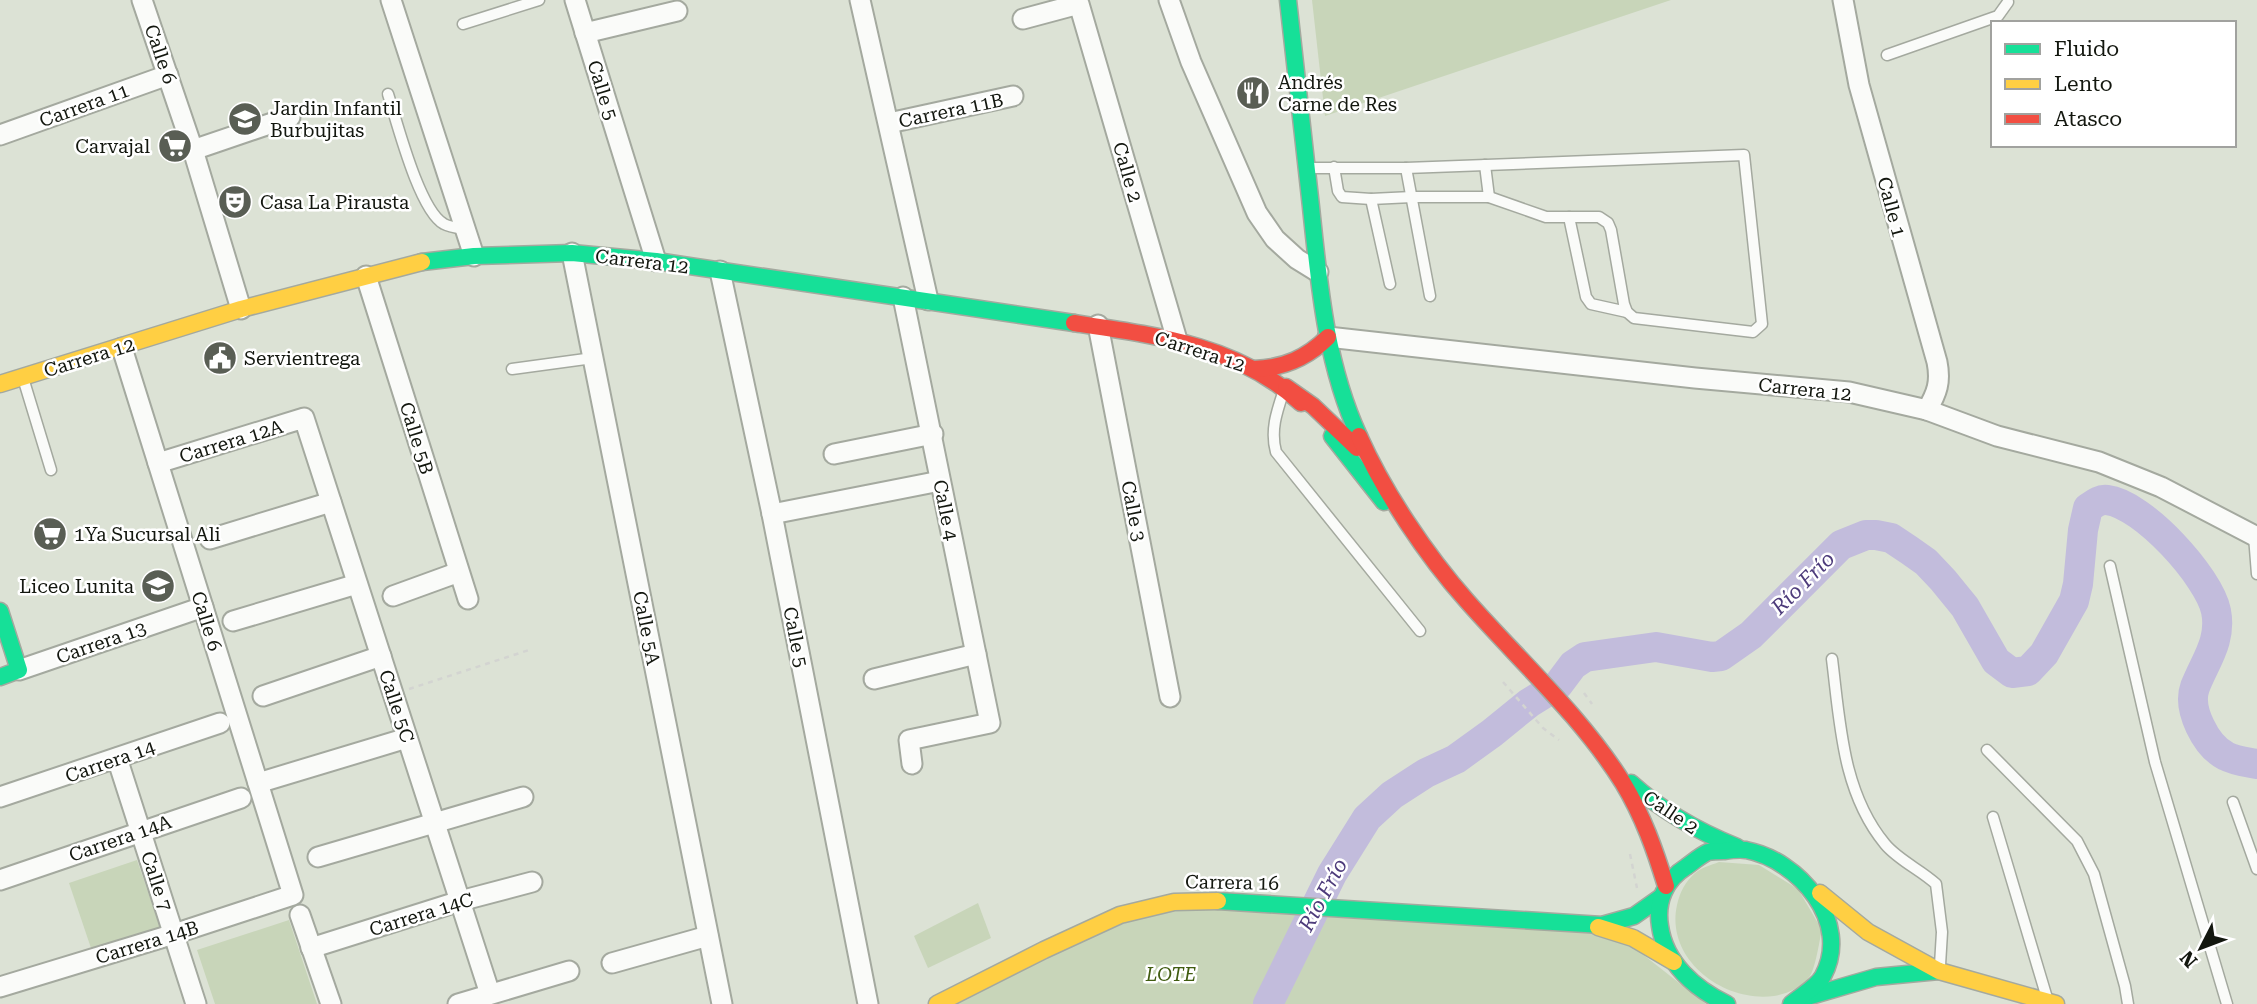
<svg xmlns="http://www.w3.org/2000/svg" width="2257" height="1004" font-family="'Roboto Serif',serif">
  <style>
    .green { fill: #c8d5b9 }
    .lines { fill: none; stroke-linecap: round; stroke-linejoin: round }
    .river { stroke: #c2bcdc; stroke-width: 30 }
    .lane-casing { stroke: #a4a99f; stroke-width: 13 }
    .street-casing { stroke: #a4a99f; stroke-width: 23 }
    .fast-casing { stroke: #a4a99f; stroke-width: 19 }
    .slow-casing { stroke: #a4a99f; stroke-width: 19 }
    .jam-casing { stroke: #a4a99f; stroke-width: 19 }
    .path { stroke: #d3d4d1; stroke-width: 2.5; stroke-dasharray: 5 5; stroke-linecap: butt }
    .lane { stroke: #fafbf9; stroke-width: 10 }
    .street { stroke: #fafbf9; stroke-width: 19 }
    .fast { stroke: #16e098; stroke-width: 16 }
    .slow { stroke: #ffcf43; stroke-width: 16 }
    .jam { stroke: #f24e42; stroke-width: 16 }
    .labels { text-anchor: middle; stroke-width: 5; stroke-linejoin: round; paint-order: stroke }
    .street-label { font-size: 19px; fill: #13170f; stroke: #fff }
    .poi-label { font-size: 19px; fill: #13170f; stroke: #fff; text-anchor: start }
    .park-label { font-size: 19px; font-style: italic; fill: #405c10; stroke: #fff }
    .water-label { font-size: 21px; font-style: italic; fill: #4d3b7b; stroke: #fff }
  </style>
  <rect width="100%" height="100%" fill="#dce2d5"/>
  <g class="green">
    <path d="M1312 0H1671L1325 116Z"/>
    <path d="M137 860 161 930 93 954 69 883Z"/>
    <path d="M1719 862 1759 865 1798 889 1822 930C1819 942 1816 966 1810 976 1802 988 1786 994 1774 996 1723 1003 1665 959 1677 905 1680 892 1685 882 1695 873 1701 868 1711 865 1719 862Z"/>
    <path d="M1174 902 1613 931 1706 1004H937Z"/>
    <path d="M978 903 991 938 928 968 914 936Z"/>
    <path d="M289 920 317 1004H215L197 950Z"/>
  </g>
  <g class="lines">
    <path class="river" d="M1268 1004 1332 874 1367 818 1392 795 1426 773 1456 759 1492 733 1529 703 1558 685 1573 665 1585 657 1656 647 1712 657 1721 656 1751 635 1841 545 1866 535H1876L1891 538 1909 550 1926 562 1943 580 1965 607 1996 661 2012 673 2028 671 2044 654 2074 601 2078 584 2083 530 2088 508C2094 504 2099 499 2107 500 2143 504 2209 577 2216 611 2222 641 2205 661 2195 687 2187 709 2206 746 2226 756 2235 761 2247 762 2257 764"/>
    <g class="lane-casing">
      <g id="lane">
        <path d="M463 24 539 0"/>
        <path d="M1887 55 1998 16 2008 2"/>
        <path d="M388 94C397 122 419 210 444 224 449 227 458 228 465 229"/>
        <path d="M1485 165 1489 197"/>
        <path d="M1309 168H1406L1744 155 1762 324 1753 332 1634 318 1627 312 1624 304 1611 230 1608 223 1599 217H1546L1489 197H1412L1371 199 1342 197 1338 191 1334 167"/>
        <path d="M1406 168 1430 296"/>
        <path d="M1371 199 1390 284"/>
        <path d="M1569 217 1586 297 1591 304 1627 312"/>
        <path d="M512 369 593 358"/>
        <path d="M23 378 51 470"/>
        <path d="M1284 390C1277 411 1270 430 1276 452L1420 631"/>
        <path d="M2254 536 2257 574"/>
        <path d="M2110 566 2155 762 2227 1004"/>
        <path d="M1832 659C1840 722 1842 792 1885 844 1898 860 1921 870 1936 884L1942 932 1940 965"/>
        <path d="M1987 750 2077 841 2094 874 2125 986 2128 1004"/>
        <path d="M2233 802 2257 869"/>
        <path d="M1993 817 2047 998"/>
      </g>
    </g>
    <g class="street-casing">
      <g id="street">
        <path d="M142 0 193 150 241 309"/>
        <path d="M391 0 474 256"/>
        <path d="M575 0 656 261"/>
        <path d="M860 0 928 300"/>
        <path d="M1169 0 1191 62 1257 213 1275 239 1297 259 1318 272"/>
        <path d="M1843 0 1859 85 1937 362C1941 382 1937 393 1927 410"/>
        <path d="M1023 19 1079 4 1177 340"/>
        <path d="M585 33 677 11"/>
        <path d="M889 123 1013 96"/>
        <path d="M0 135 168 75"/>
        <path d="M193 150 290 117"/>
        <path d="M572 253 722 1004"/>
        <path d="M720 271 772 514 868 1004"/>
        <path d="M366 276 468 599"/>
        <path d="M903 297 990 723 909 740 912 764"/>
        <path d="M1098 325 1170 697"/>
        <path d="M1328 337 1695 378 1849 392 1927 410 1997 436 2099 462 2161 487 2257 537"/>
        <path d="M834 454 933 434"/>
        <path d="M158 463 304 418 490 994"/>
        <path d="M772 514 940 481"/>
        <path d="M210 539 331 502"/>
        <path d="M393 596 459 572"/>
        <path d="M233 621 357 584"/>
        <path d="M19 670 203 607"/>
        <path d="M874 679 976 654"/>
        <path d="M263 696 381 656"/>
        <path d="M117 758 196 1004"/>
        <path d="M258 783 407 738"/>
        <path d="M0 797 220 723"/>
        <path d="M318 857 523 797"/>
        <path d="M0 880 241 798"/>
        <path d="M300 915 331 1004"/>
        <path d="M311 948 460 901 532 882"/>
        <path d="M612 963 708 936"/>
        <path d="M0 987 174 934 293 895 122 348"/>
        <path d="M458 1004 569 971"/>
      </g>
    </g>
    <g class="fast-casing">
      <g id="fast">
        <path d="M1288 0C1296 69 1303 138 1311 207 1319 284 1326 365 1359 436"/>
        <path d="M422 262 474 256 572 253 656 261 1074 323"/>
        <path d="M1332 436 1384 502"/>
        <path d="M0 611 19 670 0 677"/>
        <path d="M1631 783C1663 812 1697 831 1737 847"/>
        <path d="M1218 901 1602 925 1634 916 1661 897"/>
        <path d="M1807 997 1876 977 1939 971"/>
        <path d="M1727 1004C1695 989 1665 963 1660 926 1656 902 1665 880 1686 867 1693 862 1701 855 1708 852 1713 851 1720 851 1724 851 1731 850 1739 849 1746 850 1799 860 1852 922 1823 976 1817 987 1800 996 1791 1004"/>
      </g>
    </g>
    <g class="slow-casing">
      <g id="slow">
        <path d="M0 384 241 309 422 262"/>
        <path d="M1820 893 1868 932 1939 971 2056 1004"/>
        <path d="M1598 927 1633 938 1674 962"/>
        <path d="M937 1004 1044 950 1120 915 1174 902 1218 901"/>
      </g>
    </g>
    <g class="jam-casing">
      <g id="jam">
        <path d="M1074 323C1155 335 1238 345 1301 403"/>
        <path d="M1254 369C1284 368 1307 358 1328 337"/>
        <path d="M1286 387 1313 406 1357 448"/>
        <path d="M1359 436C1384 492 1426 555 1467 601 1518 659 1582 717 1623 783 1643 816 1655 850 1666 886"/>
      </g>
    </g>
    <g class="path">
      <path d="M1503 682 1543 728 1559 740"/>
      <path d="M409 689 529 650"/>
      <path d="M1584 693 1592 704"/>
      <path d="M1630 854 1637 888"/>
    </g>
    <use href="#lane" class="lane"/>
    <use href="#street" class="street"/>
    <use href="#fast" class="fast"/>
    <use href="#slow" class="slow"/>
    <use href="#jam" class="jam"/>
  </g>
  <defs>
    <g id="restaurant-disc" transform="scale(1.75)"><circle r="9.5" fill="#595e54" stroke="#fff"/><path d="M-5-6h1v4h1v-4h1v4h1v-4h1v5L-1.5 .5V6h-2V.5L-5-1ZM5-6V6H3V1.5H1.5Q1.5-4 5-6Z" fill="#fff"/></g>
    <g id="school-disc" transform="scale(1.75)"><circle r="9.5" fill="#595e54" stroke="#fff"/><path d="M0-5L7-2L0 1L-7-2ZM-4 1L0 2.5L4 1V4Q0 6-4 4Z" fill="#fff"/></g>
    <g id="supermarket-disc" transform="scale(1.75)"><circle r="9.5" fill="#595e54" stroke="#fff"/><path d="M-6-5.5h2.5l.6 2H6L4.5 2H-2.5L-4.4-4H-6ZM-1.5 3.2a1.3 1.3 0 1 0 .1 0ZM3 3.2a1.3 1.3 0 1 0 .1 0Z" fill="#fff"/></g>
    <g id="theatre-disc" transform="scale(1.75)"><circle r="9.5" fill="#595e54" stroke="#fff"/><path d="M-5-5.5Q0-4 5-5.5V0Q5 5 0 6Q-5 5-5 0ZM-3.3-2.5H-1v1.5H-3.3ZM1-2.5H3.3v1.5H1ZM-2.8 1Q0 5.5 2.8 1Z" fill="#fff"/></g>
    <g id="civic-disc" transform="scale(1.75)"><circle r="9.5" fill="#595e54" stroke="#fff"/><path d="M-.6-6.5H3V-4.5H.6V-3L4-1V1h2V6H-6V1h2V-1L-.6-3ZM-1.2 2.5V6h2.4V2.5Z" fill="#fff"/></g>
  </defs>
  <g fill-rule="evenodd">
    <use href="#restaurant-disc" x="1253" y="93"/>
    <use href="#school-disc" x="245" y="119"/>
    <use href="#supermarket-disc" x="175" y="146"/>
    <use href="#theatre-disc" x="235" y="202"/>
    <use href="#civic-disc" x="220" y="358"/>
    <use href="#supermarket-disc" x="50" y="534"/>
    <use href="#school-disc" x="158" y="586"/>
  </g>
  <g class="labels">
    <g class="street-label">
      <text transform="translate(161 54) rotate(71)" y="7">Calle 6</text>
      <text transform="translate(603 90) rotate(73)" y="7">Calle 5</text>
      <text transform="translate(84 105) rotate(-20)" y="7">Carrera 11</text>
      <text transform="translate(951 110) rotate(-12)" y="7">Carrera 11B</text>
      <text transform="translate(1128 172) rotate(74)" y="7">Calle 2</text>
      <text transform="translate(1892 207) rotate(75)" y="7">Calle 1</text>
      <text transform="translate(642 261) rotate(7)" y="7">Carrera 12</text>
      <text transform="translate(1200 351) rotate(18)" y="7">Carrera 12</text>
      <text transform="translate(89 357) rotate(-17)" y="7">Carrera 12</text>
      <text transform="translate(1805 389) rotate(6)" y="7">Carrera 12</text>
      <text transform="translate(417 438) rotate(73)" y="7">Calle 5B</text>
      <text transform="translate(231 441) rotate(-17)" y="7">Carrera 12A</text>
      <text transform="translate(946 510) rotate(79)" y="7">Calle 4</text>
      <text transform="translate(1134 511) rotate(79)" y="7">Calle 3</text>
      <text transform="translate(207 621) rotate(73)" y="7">Calle 6</text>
      <text transform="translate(647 628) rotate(79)" y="7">Calle 5A</text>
      <text transform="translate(796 637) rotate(79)" y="7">Calle 5</text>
      <text transform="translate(101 642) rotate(-19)" y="7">Carrera 13</text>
      <text transform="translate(397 706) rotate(72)" y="7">Calle 5C</text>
      <text transform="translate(110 761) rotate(-19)" y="7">Carrera 14</text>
      <text transform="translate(1671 812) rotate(34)" y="7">Calle 2</text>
      <text transform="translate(120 838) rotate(-19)" y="7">Carrera 14A</text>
      <text transform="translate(157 881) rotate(72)" y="7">Calle 7</text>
      <text transform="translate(1232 882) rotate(1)" y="7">Carrera 16</text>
      <text transform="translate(421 914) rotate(-17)" y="7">Carrera 14C</text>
      <text transform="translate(147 942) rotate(-17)" y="7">Carrera 14B</text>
    </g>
    <g class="poi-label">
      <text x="1278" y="89">Andrés<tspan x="1278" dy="22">Carne de Res</tspan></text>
      <text x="270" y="115">Jardin Infantil<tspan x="270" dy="22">Burbujitas</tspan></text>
      <text x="150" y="153" text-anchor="end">Carvajal</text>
      <text x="260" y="209">Casa La Pirausta</text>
      <text x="244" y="365">Servientrega</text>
      <text x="74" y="541">1Ya Sucursal Ali</text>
      <text x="134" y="593" text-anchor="end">Liceo Lunita</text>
    </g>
    <g class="park-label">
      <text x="1171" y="981">LOTE</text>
    </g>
    <g class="water-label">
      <text transform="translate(1803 583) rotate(-45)" y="7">Río Frío</text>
      <text transform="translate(1323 895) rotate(-62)" y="7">Río Frío</text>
    </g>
  </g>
  <rect x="1991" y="21" width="245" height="126" fill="#ffffff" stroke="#a1a29f" stroke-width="2"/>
  <rect x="2005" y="44" width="35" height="10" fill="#16e098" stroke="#a1a29f" stroke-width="2"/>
  <text x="2054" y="56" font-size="21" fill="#13170f">Fluido</text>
  <rect x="2005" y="79" width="35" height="10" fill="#ffcf43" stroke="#a1a29f" stroke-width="2"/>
  <text x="2054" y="91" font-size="21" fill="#13170f">Lento</text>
  <rect x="2005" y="114" width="35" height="10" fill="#f24e42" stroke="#a1a29f" stroke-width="2"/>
  <text x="2054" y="126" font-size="21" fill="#13170f">Atasco</text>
  <g transform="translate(2201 948) rotate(228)" stroke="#ffffff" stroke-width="5" paint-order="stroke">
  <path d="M0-5L12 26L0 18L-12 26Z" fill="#13170f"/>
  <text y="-10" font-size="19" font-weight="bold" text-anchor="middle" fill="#13170f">N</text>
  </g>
</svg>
